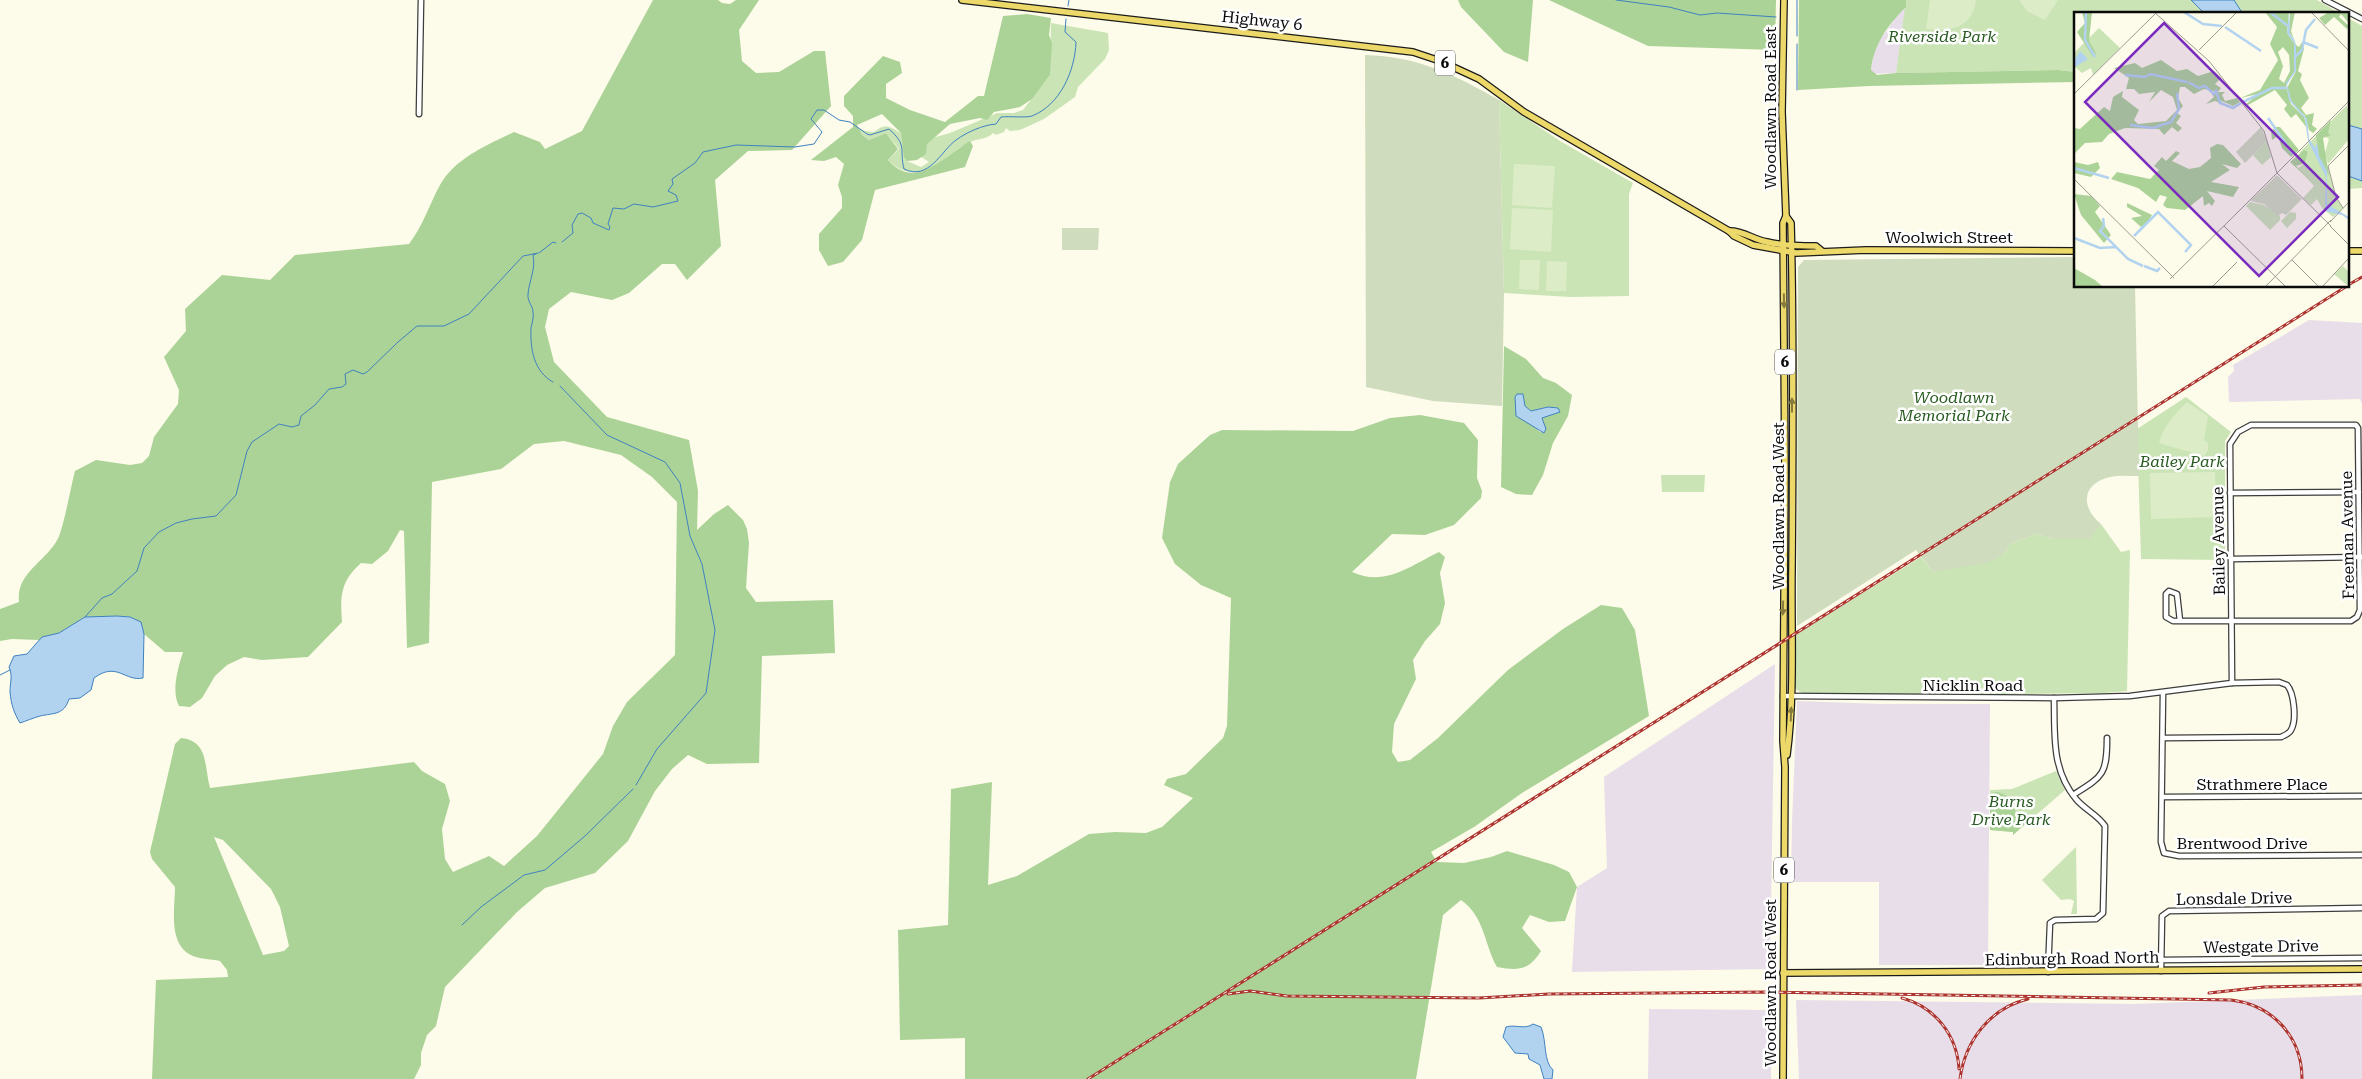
<svg xmlns="http://www.w3.org/2000/svg" width="2362" height="1079" font-family="'Roboto Serif',serif">
  <style>
    .industrial { fill: #e8dee9 }
    .green { fill: #cae4b6 }
    .forest { fill: #acd397; fill-rule: evenodd }
    .cemetery { fill: #cfdcbd }
    .pitch { fill: #dcecc7 }
    .water { fill: #b2d3f0; stroke: #3f81c1 }
    .lines { fill: none; stroke-linecap: round; stroke-linejoin: round }
    .stream { stroke: #3f81c1; stroke-width: 1 }
    .minor-casing { stroke: #3d3d3d; stroke-width: 7 }
    .major-casing { stroke: #1b1b1b; stroke-width: 8 }
    .minor { stroke: #fff; stroke-width: 4.5 }
    .major { stroke: #edd969; stroke-width: 5.5 }
    .rail-casing { stroke: #ad342f; stroke-width: 3 }
    .rail { stroke: #fff; stroke-width: 1; stroke-dasharray: 4; stroke-linecap: butt }
    .oneway { fill: #877c3e }
    .labels { text-anchor: middle; stroke-width: 5; stroke-linejoin: round; paint-order: stroke }
    .shield { fill: #fff; stroke: #545454; stroke-width: 1 }
    .shield-label { font-size: 15px; font-weight: bold; fill: #0a0a0a }
    .street-label { font-size: 16px; fill: #0a0a0a; stroke: #fff }
    .park-label { font-size: 16px; font-style: italic; fill: #285b21; stroke: #fff }
    .inset-river { fill: none; stroke: #b2d3f0; stroke-width: 2.5 }
    .inset-road { fill: none; stroke: #9c9b90; stroke-width: 1 }
    .view { fill: #7b2cbf; fill-opacity: 0.15; stroke: #7b2cbf; stroke-width: 2.5 }
    .inset-edge { fill: none; stroke: #0a0a0a; stroke-width: 2.5 }
  </style>
  <rect width="100%" height="100%" fill="#fdfbe9"/>
  <g class="industrial">
    <path d="M1906 7 1896 73 1873 74 1871 70 1875 47 1896 17Z"/>
    <path d="M2309 320 2362 323V404L2360 399 2229 402 2228 377 2234 371 2233 365Z"/>
    <path d="M1775 664 1770 969 1572 972 1577 887 1607 868 1604 777Z"/>
    <path d="M1797 701 1882 704H1990L1988 965H1879V882H1791L1792 822Z"/>
    <path d="M2362 995V1079H1799L1796 1000 2134 1004Z"/>
    <path d="M1649 1009 1771 1010V1079H1648Z"/>
  </g>
  <g class="green">
    <path d="M1906 0H2317L2341 14H2076V72L2058 70 1896 73Z"/>
    <path d="M2348 18 2362 26V188L2348 189Z"/>
    <path d="M1051 23 1108 33 1109 50 1105 59 1078 87 1075 97 1044 119 1020 130 1010 131 1006 128 1004 132 996 135 993 133C987 140 977 138 968 143 957 148 950 156 940 164 924 176 901 175 888 160L899 149 886 133 869 140 862 135 857 127 865 131 874 132C885 123 889 126 901 133L907 161 921 167 929 162 918 155 922 141 950 133 997 113H1014L1023 110 1050 75Z"/>
    <path d="M1499 100 1560 141 1633 183 1629 194V296L1571 297 1504 293Z"/>
    <path d="M2186 397 2231 432 2225 441V560L2141 559 2137 429Z"/>
    <path d="M1661 475H1705L1704 492H1662Z"/>
    <path d="M2101 524 2121 552 2130 550 2127 691 2104 693 1882 695 1802 693 1797 690 1794 685 1795 635 1921 557 1933 572 2004 554 2010 544 2037 534 2053 539H2089Z"/>
    <path d="M2056 771 2065 790 2013 835V832L1990 830V790L2012 789Z"/>
    <path d="M2076 847 2077 914H2071L2074 901 2070 899 2061 900 2042 880Z"/>
  </g>
  <g class="forest">
    <path d="M653 0H718L722 3 730 4 736 0H759L739 30 742 61 756 73 779 72 814 51H825L831 106 792 150 748 151 715 180 721 246 687 280 675 264H662L629 293 612 300 571 292 549 309 545 327 554 362 607 417 689 440 698 491 697 530 714 514 728 505 743 520 747 529 749 543 746 588 756 602 833 600 835 653 762 656 759 763 707 764 688 755 672 769 655 791 628 841 595 873 545 888 517 912 445 987 436 1026 427 1035 421 1053V1065L414 1079H152L156 980 228 977 227 970 220 961C211 959 197 959 189 954 168 941 175 907 175 887L152 859 150 852 175 744 181 738C209 741 204 766 210 788L414 762 422 771 445 784 450 801 442 829 445 859 453 872 489 856 504 866 537 836 603 754 613 726 627 702 675 655 677 502 652 477 621 455 564 441 534 444 501 469 432 482 429 643 407 648 404 531 400 530 388 551 372 564 361 563C341 581 340 595 342 622L308 657 262 660 244 657 227 665 215 676 202 698 190 707 179 706C171 691 178 668 183 652H165L144 634 140 622 130 617 117 616 85 617 59 633 39 640 12 639 0 641V609L19 602C16 574 43 563 56 542 63 533 71 485 75 471L96 460 130 465 142 463 149 456 154 437 178 404 179 390 164 357 186 331 185 309 222 275 270 280 295 255 409 244C423 226 429 205 440 185 455 158 487 145 514 132L540 142 545 149 582 131ZM214 837 223 840 271 889 280 907 289 946 284 951 263 955Z"/>
    <path d="M1458 0H1533L1528 62 1504 52 1461 7Z"/>
    <path d="M1549 0H1776L1775 50 1648 46Z"/>
    <path d="M1799 0H1906V7C1887 26 1874 44 1871 70L1877 75 1896 73 2058 70 2076 72V82L1869 86 1798 90Z"/>
    <path d="M1027 14 1051 18 1049 35 1052 43 1050 75 1032 99 1020 107 994 112 987 120 980 118 950 124 927 144 926 154 917 160 907 161 904 157 901 133 882 114 857 125 862 135 869 140 886 133 898 149 888 160C915 192 946 155 970 141L973 146 965 167 875 190 862 240 843 262 828 266 819 250V234L842 208V197L838 185 844 164 836 157 824 161 811 160 853 127V116L844 106V96L883 56 900 62 902 73 886 84V98L910 110 945 122 978 96H984L1003 16Z"/>
    <path d="M1504 346 1526 359 1543 378 1556 383 1572 395 1568 416 1553 443 1543 475 1532 495 1516 494 1501 487ZM1523 394 1525 406 1531 411 1548 407 1542 417 1544 432H1540L1530 422 1516 416Z"/>
    <path d="M1420 415 1464 423 1478 440 1477 478 1482 491 1481 498 1454 525 1425 535 1392 534 1352 572C1385 587 1410 566 1439 552L1445 557 1440 573 1445 603 1440 624 1425 641 1413 660 1416 679 1394 724 1392 752 1398 762 1410 760 1438 738 1508 670 1563 629 1601 605 1622 608 1635 630 1649 716 1522 793 1474 827 1431 852 1437 862 1464 863 1491 857 1507 851 1554 865 1569 872 1577 887 1565 921 1549 922 1530 915 1522 928 1541 951C1529 970 1519 971 1497 967 1484 944 1485 917 1461 900L1443 915 1416 1079H965V1038L900 1040 898 930 948 925 951 789 992 782 988 885 1017 876 1089 834 1115 832 1146 833 1162 827 1193 798 1164 785 1167 779 1186 774 1223 738 1227 726 1231 598 1201 585 1175 564 1162 538 1170 482 1178 464 1210 435 1222 430 1353 431 1390 418Z"/>
    <path d="M1998 792 2011 798 2019 823 2031 819 2013 835V832L1990 830V793Z"/>
  </g>
  <g class="cemetery">
    <path d="M1365 55C1417 56 1455 75 1499 100L1504 293 1502 406 1433 401 1366 387Z"/>
    <path d="M1062 228H1099L1098 250H1062Z"/>
    <path d="M2076 257V286H2135L2139 476C2130 476 2119 475 2110 477 2082 483 2080 507 2101 524L2090 539H2053L2037 534 2010 544 2004 554 1987 563 1933 572 1916 550 1797 626 1798 267 1804 260Z"/>
  </g>
  <g class="pitch">
    <path d="M1930 0H1976C1972 29 1951 31 1926 29Z"/>
    <path d="M2019 0H2058L2045 20 2027 11Z"/>
    <path d="M1514 164 1555 166 1552 208 1512 205Z"/>
    <path d="M1512 208 1553 210 1551 252 1510 249Z"/>
    <path d="M1520 260H1540L1539 290 1519 289Z"/>
    <path d="M1547 261 1567 262 1566 291H1546Z"/>
    <path d="M2187 402 2208 416 2204 441 2208 443V450L2204 456 2159 443C2164 425 2174 415 2187 402Z"/>
    <path d="M2215 472 2216 517 2151 519 2150 473Z"/>
  </g>
  <g class="water">
    <path d="M2191 0H2234L2243 14H2205Z"/>
    <path d="M2348 125 2362 129V181L2348 176Z"/>
    <path d="M1517 394H1523L1525 406 1531 411 1548 407 1558 408 1560 412 1542 418 1546 429 1544 433 1516 416 1515 397Z"/>
    <path d="M117 616 130 617 141 622 144 634 143 678C125 682 117 661 94 678L91 690 80 698 69 699C64 715 54 713 40 716 33 718 26 721 20 723 14 713 11 704 10 692 10 682 13 676 9 667L14 656 27 654 42 637 59 633 85 617Z"/>
    <path d="M1533 1024 1541 1027C1547 1042 1543 1061 1553 1070L1552 1079H1544L1540 1065 1529 1059 1528 1054 1515 1053 1503 1037 1506 1027C1515 1024 1525 1030 1533 1024Z"/>
  </g>
  <g class="lines">
    <g class="stream">
      <path d="M1616 0 1669 7 1700 15 1717 13 1776 17"/>
      <path d="M1797 0V36"/>
      <path d="M1068 6 1069 0"/>
      <path d="M1797 90V44"/>
      <path d="M562 242 573 233 572 225 578 214 582 213 591 218 593 223 609 230 610 227 608 224 613 208 624 209 634 204 653 207 678 201 676 195 668 191 673 184 672 179 695 163 703 152 736 145 795 147 814 144 822 132 811 119 817 110H824L839 120 850 122 867 134 870 135 889 129C908 146 899 149 904 169 929 181 941 151 956 140 967 132 983 125 996 124L1001 117C1009 116 1026 118 1032 116 1060 105 1075 71 1076 42L1065 32 1066 19"/>
      <path d="M539 253 553 242 556 243"/>
      <path d="M536 254 533 255C536 269 529 281 528 294 527 301 533 306 533 312 534 317 532 323 531 328 530 349 534 372 553 382"/>
      <path d="M560 386 607 435 665 462 680 483 690 536 702 564 715 630 706 693 657 749 636 785"/>
      <path d="M85 617 102 598 112 594 137 571 144 548 159 532 176 523 192 519 216 516 236 495 247 451 252 442 279 424 292 427 299 425 301 416 315 405 329 389 342 387 346 384 345 374 353 370 363 374 367 372 398 342 417 326H444L469 314 523 256 538 253"/>
      <path d="M0 675 10 670"/>
      <path d="M462 925 481 907 524 875 545 870 585 836 633 789"/>
    </g>
    <g class="minor-casing">
      <g id="minor">
        <path d="M2325 0 2362 19"/>
        <path d="M419 114 421 0"/>
        <path d="M2230 493 2359 492"/>
        <path d="M2231 559 2362 557"/>
        <path d="M2180 621 2177 594 2169 591 2166 594V617L2173 621H2351L2357 617 2360 610 2358 428 2356 425H2251L2238 432 2230 444 2232 683"/>
        <path d="M2163 693 2161 842 2164 853 2179 856 2362 855"/>
        <path d="M1783 696 2054 698 2130 696 2232 683 2279 682 2287 685C2294 693 2297 720 2291 730 2289 734 2285 735 2281 737L2164 738"/>
        <path d="M2073 795C2103 776 2107 775 2107 738"/>
        <path d="M2163 797 2362 796"/>
        <path d="M2161 960 2362 958"/>
        <path d="M2161 971 2162 916 2169 911 2362 908"/>
        <path d="M2048 972 2050 923 2055 920 2096 919 2103 913 2105 826C2098 815 2084 809 2076 799 2051 769 2055 735 2054 698"/>
      </g>
    </g>
    <g class="major-casing">
      <g id="major">
        <path d="M962 0 1413 52 1440 61 1479 79 1524 112 1729 231 1734 236 1753 245 1796 253 1866 250 2076 251"/>
        <path d="M1786 216 1791 223C1794 338 1793 454 1792 569 1791 631 1795 693 1787 755"/>
        <path d="M1729 231C1742 230 1754 240 1767 242 1783 246 1800 246 1816 246L1822 251"/>
        <path d="M2348 251H2362"/>
        <path d="M1783 973 2362 969"/>
        <path d="M1783 1079 1785 767 1783 741 1785 472 1783 223 1786 216 1782 112 1784 0"/>
      </g>
    </g>
    <use href="#minor" class="minor"/>
    <use href="#major" class="major"/>
    <g class="rail-casing">
      <g id="rail">
        <path d="M2348 285 2362 277"/>
        <path d="M2209 993 2264 987 2362 985"/>
        <path d="M1228 994 1250 991 1287 996 1479 998 1549 994 1767 992 2231 1000C2273 1005 2302 1037 2302 1079"/>
        <path d="M1902 998C1935 1007 1957 1035 1959 1069"/>
        <path d="M1088 1079 2347 286"/>
        <path d="M1960 1079C1965 1041 1990 1008 2028 999"/>
      </g>
    </g>
    <use href="#rail" class="rail"/>
  </g>
  <defs><path id="oneway-solid" d="M-6-.8H1V-3.2L6.5 0L1 3.2V.8H-6Z" transform="scale(1.25)"/></defs>
  <g class="oneway">
    <use href="#oneway-solid" transform="translate(1784 301) rotate(89)"/>
    <use href="#oneway-solid" transform="translate(1792 405) rotate(-90)"/>
    <use href="#oneway-solid" transform="translate(1783 608) rotate(91)"/>
    <use href="#oneway-solid" transform="translate(1791 714) rotate(-88)"/>
  </g>
  <g class="labels">
    <g class="shield">
      <rect x="1435" y="50.5" width="20" height="25" rx="4"/>
      <rect x="1775" y="349.5" width="20" height="25" rx="4"/>
      <rect x="1774" y="857.5" width="20" height="25" rx="4"/>
    </g>
    <g class="shield-label">
      <text x="1445" y="68">6</text>
      <text x="1785" y="367">6</text>
      <text x="1784" y="875">6</text>
    </g>
    <g class="street-label">
      <text transform="translate(1262 20) rotate(6)" y="6">Highway 6</text>
      <text transform="translate(1770 108) rotate(-90)" y="6">Woodlawn Road East</text>
      <text x="1949" y="243">Woolwich Street</text>
      <text transform="translate(1778 506) rotate(-90)" y="6">Woodlawn Road West</text>
      <text transform="translate(2347 535) rotate(-91)" y="6">Freeman Avenue</text>
      <text transform="translate(2218 541) rotate(-91)" y="6">Bailey Avenue</text>
      <text x="1973" y="691">Nicklin Road</text>
      <text x="2262" y="790">Strathmere Place</text>
      <text x="2242" y="849">Brentwood Drive</text>
      <text transform="translate(2234 898) rotate(-1)" y="6">Lonsdale Drive</text>
      <text transform="translate(2261 946) rotate(-1)" y="6">Westgate Drive</text>
      <text transform="translate(2072 958) rotate(-1)" y="6">Edinburgh Road North</text>
      <text transform="translate(1770 983) rotate(-90)" y="6">Woodlawn Road West</text>
    </g>
    <g class="park-label">
      <text x="1942" y="42">Riverside Park</text>
      <text x="1954" y="403">Woodlawn<tspan x="1954" dy="18">Memorial Park</tspan></text>
      <text x="2182" y="467">Bailey Park</text>
      <text x="2011" y="807">Burns<tspan x="2011" dy="18">Drive Park</tspan></text>
    </g>
  </g>
  <g transform="translate(2074 12)">
    <rect width="275" height="275" fill="#fdfbe9"/>
    <path d="M25 16 46 36 19 63 17 56 8 61 0 54V41ZM272 94 275 98V127L254 152 251 141 255 127 246 121 250 141 262 186 269 196 259 205 248 196 243 187 237 193 229 186 240 174 224 156 231 151 234 140 225 141ZM193 129 197 145 188 153 179 143ZM176 190 190 193 206 204V208L196 218 172 194ZM216 200 222 201V207L213 216 207 209ZM269 254 275 260V275L260 262Z" fill="#cae4b6"/>
    <path d="M8 0H18L15 29 22 41 19 45 3 20 11 11ZM191 0H215L213 21 220 31V60L212 74 217 92 230 105 233 116 222 102 217 106 210 97 213 93 201 78 174 93H171L184 82 166 86 186 78 204 48 196 32 203 15ZM209 35 215 43 216 59 210 71 205 67 209 54 204 40ZM216 0H221L217 19 222 33 225 35 228 30 230 37 224 59 228 62 226 68 235 86 227 96 232 103 240 101 238 113 243 117 239 121 235 118 231 104 218 91 213 76 222 59 220 27 215 20ZM255 0H275V11L267 2 265 5 275 14 273 17 260 5 251 13 245 6ZM87 48 103 59 113 57 124 64 140 59 147 66 141 72 147 76 144 80 130 77 120 82 111 75H106L104 86 109 94 103 101 107 104 102 111 108 116 104 120 98 115 90 123 85 117 51 116 35 122 28 130 11 131 0 142V116L6 117 30 95 36 99 39 85 49 79 48 85 65 98 60 108 64 112 92 109 103 98 99 85 87 78 75 90 81 80 65 82 60 77H52L55 66 40 56 61 51 68 56ZM145 80H151L148 83 151 89 163 86 166 90 159 94 145 88 151 93 141 89 132 92 140 85 138 82ZM257 108 254 121 257 123 249 126 255 164 245 144 242 123ZM202 115H206L225 138 217 145 208 136 204 124 198 128 197 119ZM143 132 149 133 167 152 163 156 148 152 156 158 137 170 165 175 159 185 133 179 141 189 138 194 135 191 130 194 129 184 111 198 93 196 89 193 93 185 86 183 82 190 64 176 37 167 43 160 76 167 85 158 80 154 88 145 92 149 102 139 106 141 98 149 115 157 126 155 137 146 136 136ZM230 138 234 140 231 151 222 154 239 171 216 150ZM0 150 14 153 24 150 26 156 17 165 0 161ZM0 182 17 184 26 194 21 200 37 223 30 231 7 203ZM53 191 78 203 73 212 67 215 57 206 68 204 53 195ZM0 256 21 268 28 274 0 275Z" fill="#acd397" fill-rule="evenodd"/>
    <path d="M187 115 193 129 171 151 162 140ZM203 163 228 187 212 203 208 201 204 204 190 192 176 189Z" fill="#cfdcbd"/>
    <path d="M215 0 216 22 220 27 222 34V59L213 72 217 88 233 107 235 127 241 136 243 131 245 144 253 159V192L275 205V208L268 203 251 199 252 165 234 129 231 107 215 88 212 71 220 60V31L213 21ZM6 39 14 47 1 55 0 49Z" fill="#b2d3f0"/>
    <path class="inset-river" d="M12 0 11 28 21 45M110 0 129 12 148 14M196 0 214 14M151 15 187 39M229 30 244 36M221 45 228 38 232 18 241 7M51 63 71 65 76 62 113 70M114 70 125 76 131 74 140 82 142 79 146 91 159 96 167 91M169 90 198 76H212M194 106 219 142M56 113 79 116M79 116 97 110 105 97 103 81M0 156 35 166M29 206 30 214 26 219 54 247 69 254M60 224 84 200 117 233 111 240M0 226 26 236 42 235M70 254 83 259 86 256"/>
    <path class="inset-road" d="M80 0 135 49 190 119 203 161 257 214M237 0 275 39M125 38 163 0M0 82 82 1M0 167 100 266M269 196 262 185 254 154 275 133M165 199 275 89M256 210 275 190M150 214 212 275M256 214 275 233M218 248 245 275M96 267 167 197M138 275 163 250M191 275 257 208M248 275 275 246"/>
    <path class="view" d="M90 11 264 185 185 264 11 90Z"/>
    <rect width="275" height="275" class="inset-edge"/>
  </g>
</svg>
